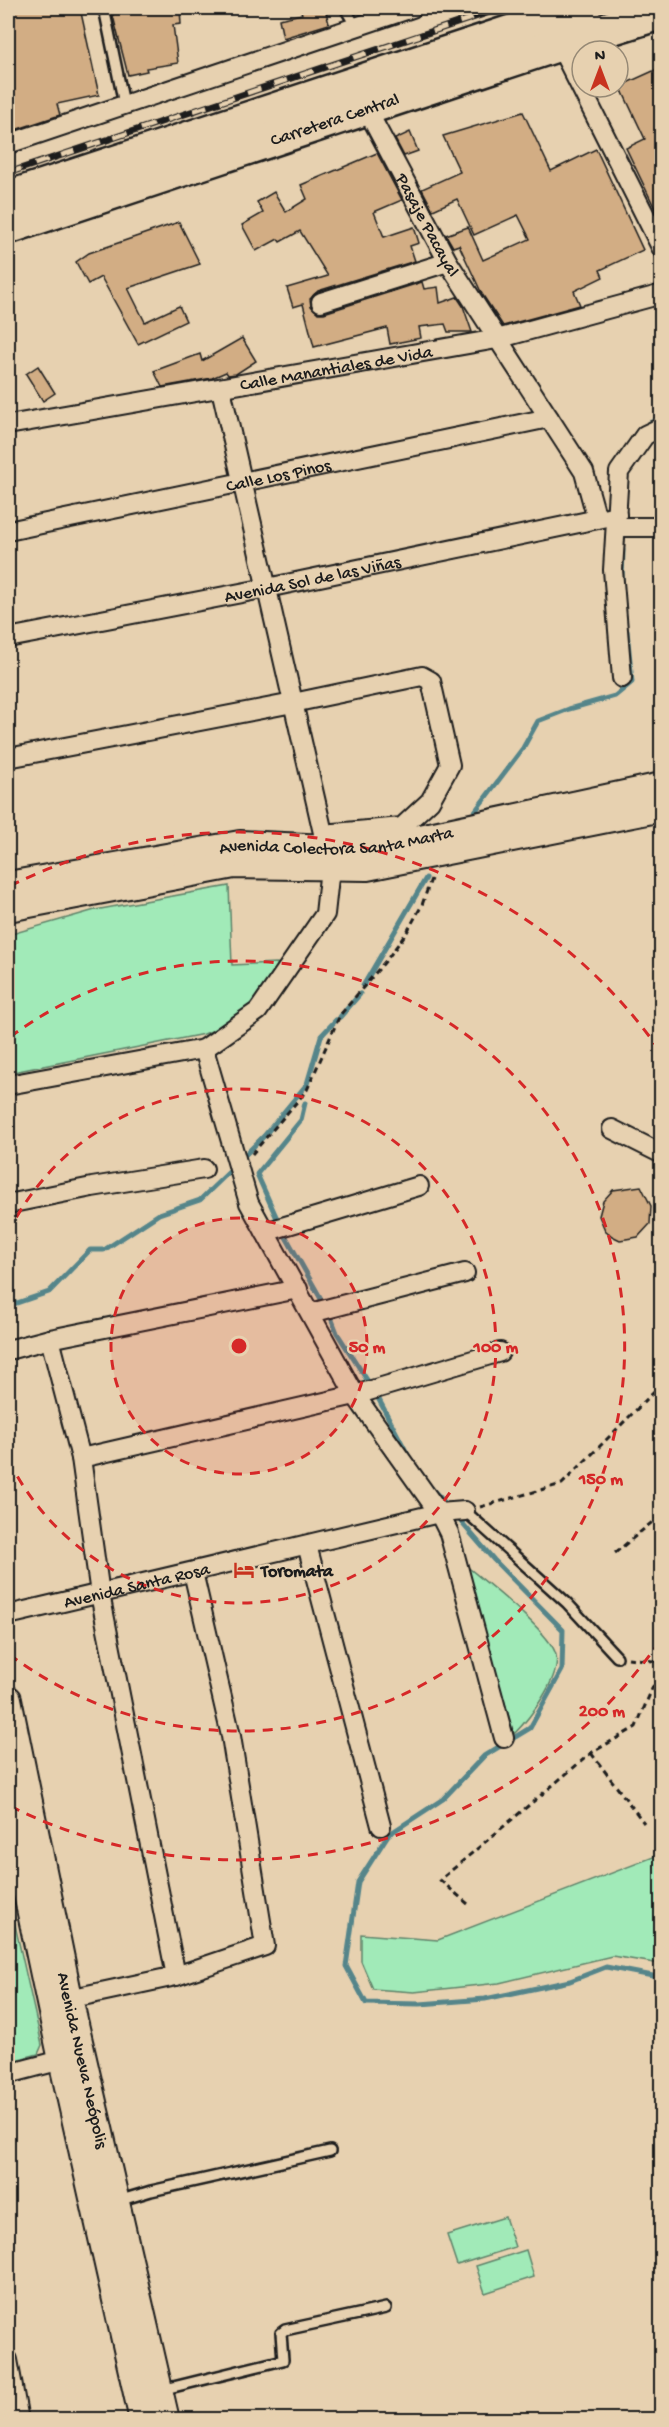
<svg xmlns="http://www.w3.org/2000/svg" width="669" height="2427" font-family="'Gochi Hand',sans-serif">
  <style>
    .green { fill: #a1eab8; stroke: #5e836a; stroke-width: 1.5 }
    .lines { fill: none; stroke-linecap: round; stroke-linejoin: round }
    .stream { stroke: #54858a; stroke-width: 5 }
    .building { fill: #d2ad84; stroke: #1c1c1c; stroke-width: 1.5 }
    .lane-casing { stroke: #1c1c1c; stroke-width: 14 }
    .street-casing { stroke: #1c1c1c; stroke-width: 22 }
    .secondary-casing { stroke: #1c1c1c; stroke-width: 30 }
    .highway-casing { stroke: #1c1c1c; stroke-width: 38 }
    .path { stroke: #1c1c1c; stroke-width: 3; stroke-dasharray: 6 4.5; stroke-linecap: butt }
    .lane { stroke: #e7d1b0; stroke-width: 9 }
    .street { stroke: #e7d1b0; stroke-width: 18 }
    .secondary { stroke: #e7d1b0; stroke-width: 26 }
    .highway { stroke: #e7d1b0; stroke-width: 33 }
    .rail-casing { stroke: #1c1c1c; stroke-width: 7 }
    .rail { stroke: #e7d1b0; stroke-width: 4.5; stroke-dasharray: 14; stroke-linecap: butt }
    .ring { fill: none; stroke: #d62828; stroke-width: 3; stroke-dasharray: 10 8 }
    .labels { text-anchor: middle; stroke-width: 4.5; stroke-linejoin: round; paint-order: stroke }
    .street-label { font-size: 18px; fill: #1c1c1c; stroke: #e7d1b0 }
    .poi-label { font-size: 18px; font-weight: bold; fill: #1c1c1c; stroke: #e7d1b0; text-anchor: start }
    .centre { fill: #d62828; stroke: #e7d1b0; stroke-width: 3 }
    .ring-label { font-size: 18px; text-anchor: middle; font-weight: bold; fill: #d62828; stroke: #e7d1b0; stroke-width: 4.5; stroke-linejoin: round; paint-order: stroke }
  </style>
  <rect width="100%" height="100%" fill="#e7d1b0"/>
  <filter id="ink" filterUnits="userSpaceOnUse"><feTurbulence type="fractalNoise" baseFrequency=".0167" numOctaves="2"/><feDisplacementMap in="SourceGraphic" scale="12" xChannelSelector="R" yChannelSelector="G"/><feConvolveMatrix kernelMatrix="1 2 1 2 8 2 1 2 1" color-interpolation-filters="sRGB"/></filter>
  <g filter="url(#ink)">
    <g class="green">
      <path d="M229 886 232 965 277 963 280 982 248 1016 204 1034 8 1073V935L95 910Z"/>
      <path d="M464 1564C484 1581 551 1632 556 1655 561 1678 529 1719 514 1734Z"/>
      <path d="M661 1854V1964L612 1956 499 1983 414 1992 373 1989 361 1961V1934L438 1940Z"/>
      <path d="M8 1894 42 2045 38 2054 8 2062Z"/>
      <path d="M505 2217 515 2247 457 2265 447 2235Z"/>
      <path d="M526 2250 534 2277 485 2293 476 2266Z"/>
    </g>
    <g class="lines">
      <g class="stream">
        <path d="M650 423 662 417"/>
        <path d="M622 580 623 550"/>
        <path d="M470 818 523 748 538 721 569 709 615 696 632 682 627 631"/>
        <path d="M363 986 426 878"/>
        <path d="M340 1017 360 994"/>
        <path d="M242 1158 264 1136 307 1084 321 1036 336 1020"/>
        <path d="M279 1223 257 1174 301 1120 305 1103"/>
        <path d="M286 1237 325 1306"/>
        <path d="M8 1306 49 1292 90 1250H104L159 1214 200 1200 231 1170"/>
        <path d="M330 1315 337 1333 376 1394 408 1455"/>
        <path d="M432 1489 450 1508"/>
        <path d="M456 1516 494 1560 563 1630 562 1670 530 1728 484 1756 443 1799 388 1835 358 1882 346 1966 366 2003 420 2004 485 1999 570 1981 606 1967 658 1977 662 1982"/>
      </g>
    </g>
    <g class="building">
      <path d="M8 8H80L99 95 57 104 60 115 12 131 8 111Z"/>
      <path d="M111 8H170L171 11 180 10 181 24 173 25 178 63 146 68 147 71 128 75Z"/>
      <path d="M300 8H325L329 24 283 38 279 19 302 14Z"/>
      <path d="M662 67V223L626 148 645 139 620 86Z"/>
      <path d="M523 112 551 171 596 149 643 250 600 270 603 277 574 291 580 305 503 326 482 294 459 245 453 247 446 235 468 227 483 260 530 239 518 215 474 235 457 199 433 210 422 189 460 172 443 136Z"/>
      <path d="M410 132 418 151 404 156 395 139Z"/>
      <path d="M377 153 402 200 374 212 384 237 414 227 419 243 410 246 415 261 318 291 310 299 311 306 318 313H324L422 282 424 289 438 287 440 303 457 297 463 306 472 332H448L445 324 419 327 421 338 390 344 387 328 314 347 303 304 293 307 287 288 328 276 300 231 280 242 278 239 256 251 242 225 263 213 257 202 274 192 286 212 307 199 301 185Z"/>
      <path d="M179 222 200 264 128 288 145 322 179 306 186 321 138 344 101 277 88 284 76 262 89 253Z"/>
      <path d="M242 338 256 361 236 374 228 375 226 372 212 378 162 387 154 371 200 354 202 361Z"/>
      <path d="M38 366 55 393 43 401 26 374Z"/>
      <path d="M641 1186 651 1206 650 1224 638 1237 620 1240 612 1236 605 1230 599 1216 603 1201 613 1190Z"/>
    </g>
    <g class="lines">
      <g class="lane-casing">
        <g id="lane">
          <path d="M104 8 124 104"/>
          <path d="M345 8 356 27"/>
          <path d="M465 1511 567 1603 617 1657"/>
          <path d="M118 2201 151 2191 330 2151"/>
          <path d="M161 2390 283 2360 281 2333 285 2330 386 2308"/>
        </g>
      </g>
      <g class="street-casing">
        <g id="street">
          <path d="M559 44 662 249"/>
          <path id="s1" d="M366 108 448 262 584 472 597 519"/>
          <path d="M8 144 412 8"/>
          <path d="M321 302 448 262"/>
          <path d="M221 389 326 846"/>
          <path id="s2" d="M8 425 497 339 662 294"/>
          <path d="M616 527H662"/>
          <path id="s3" d="M8 531 549 418"/>
          <path id="s4" d="M8 638 267 588 617 515"/>
          <path d="M622 678 613 570 619 472 645 435 662 427"/>
          <path d="M8 758 293 703 422 676 431 681 450 765 430 801 402 827 323 834"/>
          <path d="M204 1049 249 1203 355 1395 439 1513 449 1533 504 1738"/>
          <path d="M8 1085 204 1049 258 1011 325 914 330 868"/>
          <path d="M612 1129 662 1154"/>
          <path d="M8 1204 92 1187 204 1169"/>
          <path d="M265 1232 419 1186"/>
          <path d="M311 1313 465 1273"/>
          <path d="M50 1339 81 1458 100 1594 176 1976"/>
          <path d="M8 1350 50 1339 298 1289"/>
          <path d="M81 1458 355 1395 500 1352"/>
          <path d="M307 1545 381 1826"/>
          <path id="s5" d="M8 1615 439 1513 465 1511"/>
          <path d="M59 2001 176 1976 265 1946 231 1736 193 1572"/>
          <path d="M8 2074 73 2057"/>
          <path d="M8 2360 19 2420"/>
        </g>
      </g>
      <g class="secondary-casing">
        <g id="secondary">
          <path id="s6" d="M8 885 240 844 327 848 383 846 662 786"/>
          <path d="M8 908 234 865 367 867 662 808"/>
          <path id="s7" d="M8 1699 69 1998 166 2420"/>
          <path d="M8 1804 62 2060 143 2420"/>
        </g>
      </g>
      <g class="highway-casing">
        <g id="highway">
          <path d="M8 198 584 8"/>
          <path id="s8" d="M8 227 559 44 662 12"/>
        </g>
      </g>
      <g class="path">
        <path d="M252 1154 307 1090 340 1015 388 958 407 932 422 905 432 876"/>
        <path d="M480 1507 562 1484 662 1384"/>
        <path d="M615 1553 662 1514"/>
        <path d="M628 1658 662 1662"/>
        <path d="M591 1753 644 1823"/>
        <path d="M468 1904 440 1880 591 1753 636 1727 662 1665"/>
      </g>
      <use href="#lane" class="lane"/>
      <use href="#street" class="street"/>
      <use href="#secondary" class="secondary"/>
      <use href="#highway" class="highway"/>
      <g class="rail-casing">
        <path id="rail" d="M8 173 502 8"/>
      </g>
      <use href="#rail" class="rail"/>
    </g>
  </g>
  <circle cx="239" cy="1346" r="128" fill="#d62828" fill-opacity=".12"/>
  <g class="ring">
    <circle cx="239" cy="1346" r="128"/>
    <path d="M8 1233A257 257 0 1 1 8 1459"/>
    <path d="M10 1037A385 385 0 1 1 10 1655"/>
    <path d="M660 1641A514 514 0 0 1 10 1806M10 886A514 514 0 0 1 660 1051"/>
  </g>
  <defs>
    <g id="hotel-bare" transform="scale(1.62)"><path d="M-6-4.5h1.5V1H6V5H4.5V3h-9V5H-6ZM-4 0a1.8 1.8 0 1 1 3.6 0ZM.5 0V-2.5h3Q6-2.5 6 0Z" fill="#c8321e" stroke="#e7d1b0" stroke-width="2.5" paint-order="stroke"/></g>
  </defs>
  <g fill-rule="evenodd">
    <use href="#hotel-bare" x="244" y="1570"/>
  </g>
  <g class="labels">
    <g class="street-label">
      <text dy="6" stroke="none"><textPath href="#s8" startOffset="344">Carretera Central</textPath></text>
      <text dy="6" stroke="none"><textPath href="#s1" startOffset="132">Pasaje Pacayal</textPath></text>
      <text dy="6" stroke="none"><textPath href="#s2" startOffset="333">Calle Manantiales de Vida</textPath></text>
      <text dy="6" stroke="none"><textPath href="#s3" startOffset="276">Calle Los Pinos</textPath></text>
      <text dy="6" stroke="none"><textPath href="#s4" startOffset="310">Avenida Sol de las Viñas</textPath></text>
      <text dy="6" stroke="none"><textPath href="#s6" startOffset="332">Avenida Colectora Santa Marta</textPath></text>
      <text dy="6" stroke="none"><textPath href="#s5" startOffset="132">Avenida Santa Rosa</textPath></text>
      <text dy="6" stroke="none"><textPath href="#s7" startOffset="369">Avenida Nueva Neópolis</textPath></text>
    </g>
    <g class="poi-label">
      <text x="261" y="1576">Toromata</text>
    </g>
  </g>
  <circle cx="239" cy="1346" r="9" class="centre"/>
  <g class="ring-label">
    <text x="367" y="1352">50 m</text>
    <text x="496" y="1352">100 m</text>
    <text x="601" y="1484">150 m</text>
    <text x="602" y="1716">200 m</text>
  </g>
  <rect width="669" height="2427" fill="none" stroke="#e7d1b0" stroke-width="30"/>
  <rect x="15" y="15" width="639" height="2397" fill="none" stroke="#1c1c1c" stroke-width="2" filter="url(#ink)"/>
  <g transform="translate(600 69)"><circle r="28" fill="#e7d1b0" stroke="#968975" stroke-width="1.5"/>
  <path d="M0-4.5L10 22L0 15L-10 22Z" fill="#c8321e"/>
  <text y="-9" font-size="16" font-weight="bold" text-anchor="middle" fill="#1c1c1c">N</text>
  </g>
</svg>
